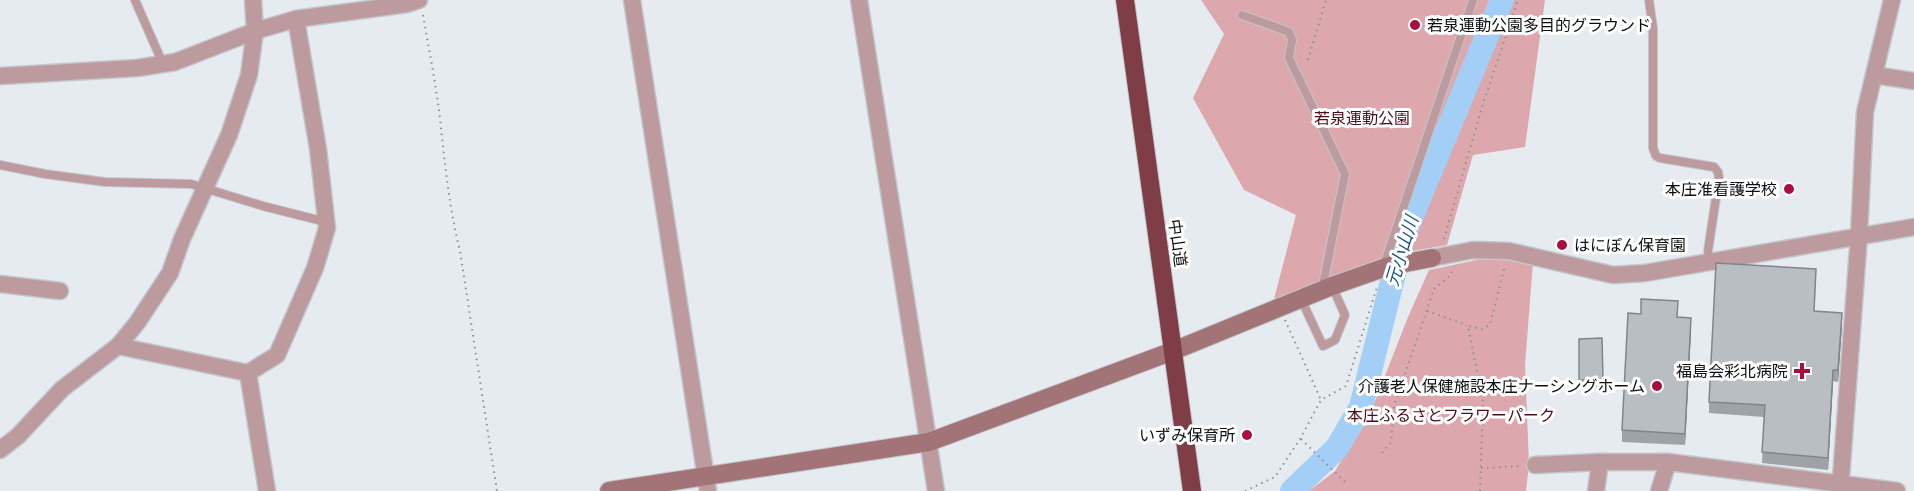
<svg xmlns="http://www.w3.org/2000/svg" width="1914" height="491" font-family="Signika,'Noto Sans JP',sans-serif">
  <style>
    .green { fill: #dda8ad }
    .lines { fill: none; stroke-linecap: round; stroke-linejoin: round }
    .river { stroke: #a3cef5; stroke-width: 24 }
    .lane-casing { stroke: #c3c7cc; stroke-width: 10 }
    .street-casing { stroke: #c3c7cc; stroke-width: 19 }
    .secondary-casing { stroke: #c3c7cc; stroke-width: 20 }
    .highway-casing { stroke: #c3c7cc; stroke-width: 20 }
    .path { stroke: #8c9094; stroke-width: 2; stroke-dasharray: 1.5 4.5; stroke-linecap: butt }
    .lane { stroke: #bc9a9d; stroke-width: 8 }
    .street { stroke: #bc9a9d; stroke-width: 16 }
    .secondary { stroke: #a27377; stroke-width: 18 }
    .highway { stroke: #7e3d47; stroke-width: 18 }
    .wall { fill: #9fa3a8 }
    .shaded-wall { fill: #828588 }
    .building { fill: #b9bec3; stroke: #828588; stroke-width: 1.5 }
    .poi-dot { fill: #a70f3e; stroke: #fff; stroke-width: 2 }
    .labels { text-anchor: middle; stroke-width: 6; stroke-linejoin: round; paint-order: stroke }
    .poi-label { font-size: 16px; fill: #0b0d0f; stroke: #fff; text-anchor: end }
    .park-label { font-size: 16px; fill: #4e0d1c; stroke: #fff }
    .street-label { font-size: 16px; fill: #0b0d0f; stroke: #fff }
    .water-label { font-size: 18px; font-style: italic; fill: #195481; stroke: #fff }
  </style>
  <rect width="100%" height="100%" fill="#e6ebf0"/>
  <g class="green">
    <path d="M1201 0H1545L1525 147 1473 155 1447 245 1390 255 1274 299 1296 215 1244 190 1193 98 1224 34Z"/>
    <path d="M1491 257 1533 262 1525 365 1529 464 1526 491H1309L1335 471 1372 409 1408 317 1429 270Z"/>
  </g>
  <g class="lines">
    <path class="river" d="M1292 491 1337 448 1361 407 1403 237 1502 0"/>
    <g class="lane-casing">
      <g id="lane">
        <path d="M135 0 163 64"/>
        <path d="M1649 0 1653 28V148L1656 156 1660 158 1714 167 1718 172 1719 178 1708 251 1709 261"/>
        <path d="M1242 15 1289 32 1292 40 1289 58 1345 174 1322 290"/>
        <path d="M0 165 45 174 105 182 191 184 263 206 326 222"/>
        <path d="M1383 268 1473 0"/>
        <path d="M1301 299 1323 346 1335 340 1345 315 1332 286"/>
      </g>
    </g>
    <g class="street-casing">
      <g id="street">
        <path d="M632 0 708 491"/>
        <path d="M859 0 936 491"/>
        <path d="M1874 75 1914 81"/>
        <path d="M0 76 137 68 175 62 255 31 296 19 407 4 419 0"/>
        <path d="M1432 258 1473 250 1509 251 1613 275 1645 273 1914 227"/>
        <path d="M0 284 60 291"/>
        <path d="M118 346 248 373 277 355 315 268 327 228 318 149 296 19"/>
        <path d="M248 373 267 491"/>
        <path d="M0 450 18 436 62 389 118 346 137 323 170 273 182 239 229 135 249 75 255 31 253 0"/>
        <path d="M1535 465 1600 462H1668L1897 491"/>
        <path d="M1596 491 1600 462"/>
        <path d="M1659 491 1668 462"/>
        <path d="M1840 491 1859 235 1865 112 1892 0"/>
      </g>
    </g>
    <g class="secondary-casing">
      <path id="secondary" d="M609 491 929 442 1173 351 1332 286 1389 266 1432 258"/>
    </g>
    <g class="highway-casing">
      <path id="highway" d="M1125 0 1192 491"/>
    </g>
    <g class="path">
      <path d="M423 15C429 50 436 84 440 119 445 164 449 207 460 251L497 491"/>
      <path d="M1308 60 1326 0"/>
      <path d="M1444 239 1482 107 1518 0"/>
      <path d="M1427 311 1467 325"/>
      <path d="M1285 320 1321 400"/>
      <path d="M1301 439 1348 485"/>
      <path d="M1382 453 1391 442 1394 406 1434 289 1451 275 1453 268"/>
      <path d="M1481 468 1520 466"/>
      <path d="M1245 491 1275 477 1300 439 1321 400 1346 386 1377 287"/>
      <path d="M1480 491 1483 401 1468 326 1482 329 1490 325 1505 265"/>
    </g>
    <use href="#lane" class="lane"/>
    <use href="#street" class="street"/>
    <use href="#secondary" class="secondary"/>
    <use href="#highway" class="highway"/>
  </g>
  <g class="wall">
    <path d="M1816 280 1814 311 1842 325 1838 382 1833 381 1828 470 1762 463 1764 417 1709 413V402Z"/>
    <path d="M1641 314 1678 317 1691 330 1685 445 1622 442V430Z"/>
    <path d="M1602 338 1603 389H1579V339Z"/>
  </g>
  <g class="shaded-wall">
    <path d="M1842 313V325L1838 382V370Z"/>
    <path d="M1691 318V330L1685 445V434Z"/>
    <path d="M1833 370V381L1828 470V458Z"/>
  </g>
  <g class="building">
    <path d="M1716 263 1816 269 1814 311 1842 313 1838 370H1833L1828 458 1762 452 1765 405 1709 402Z"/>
    <path d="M1641 299 1678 301 1677 317 1691 318 1685 434 1622 430 1628 313 1641 314Z"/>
    <path d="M1602 338 1603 380H1579V339Z"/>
  </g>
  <g class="poi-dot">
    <circle cx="1415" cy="25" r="6"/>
    <circle cx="1789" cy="189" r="6"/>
    <circle cx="1562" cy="245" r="6"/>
    <path d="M1799 362h6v6h6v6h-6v6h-6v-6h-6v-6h6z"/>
    <circle cx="1657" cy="386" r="6"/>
    <circle cx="1247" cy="435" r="6"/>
  </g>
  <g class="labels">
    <g class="poi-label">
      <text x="1427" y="31" text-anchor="start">若泉運動公園多目的グラウンド</text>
      <text x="1777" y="195">本庄准看護学校</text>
      <text x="1574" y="251" text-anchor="start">はにぽん保育園</text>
      <text x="1788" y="377">福島会彩北病院</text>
      <text x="1645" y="392">介護老人保健施設本庄ナーシングホーム</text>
      <text x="1235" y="441">いずみ保育所</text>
    </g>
    <g class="park-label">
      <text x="1362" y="124">若泉運動公園</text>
      <text x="1451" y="421">本庄ふるさとフラワーパーク</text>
    </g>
    <g class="street-label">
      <text transform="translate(1178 243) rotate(82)" y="6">中山道</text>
    </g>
    <g class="water-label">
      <text transform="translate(1402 251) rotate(-73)" y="6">元小山川</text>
    </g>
  </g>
</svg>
